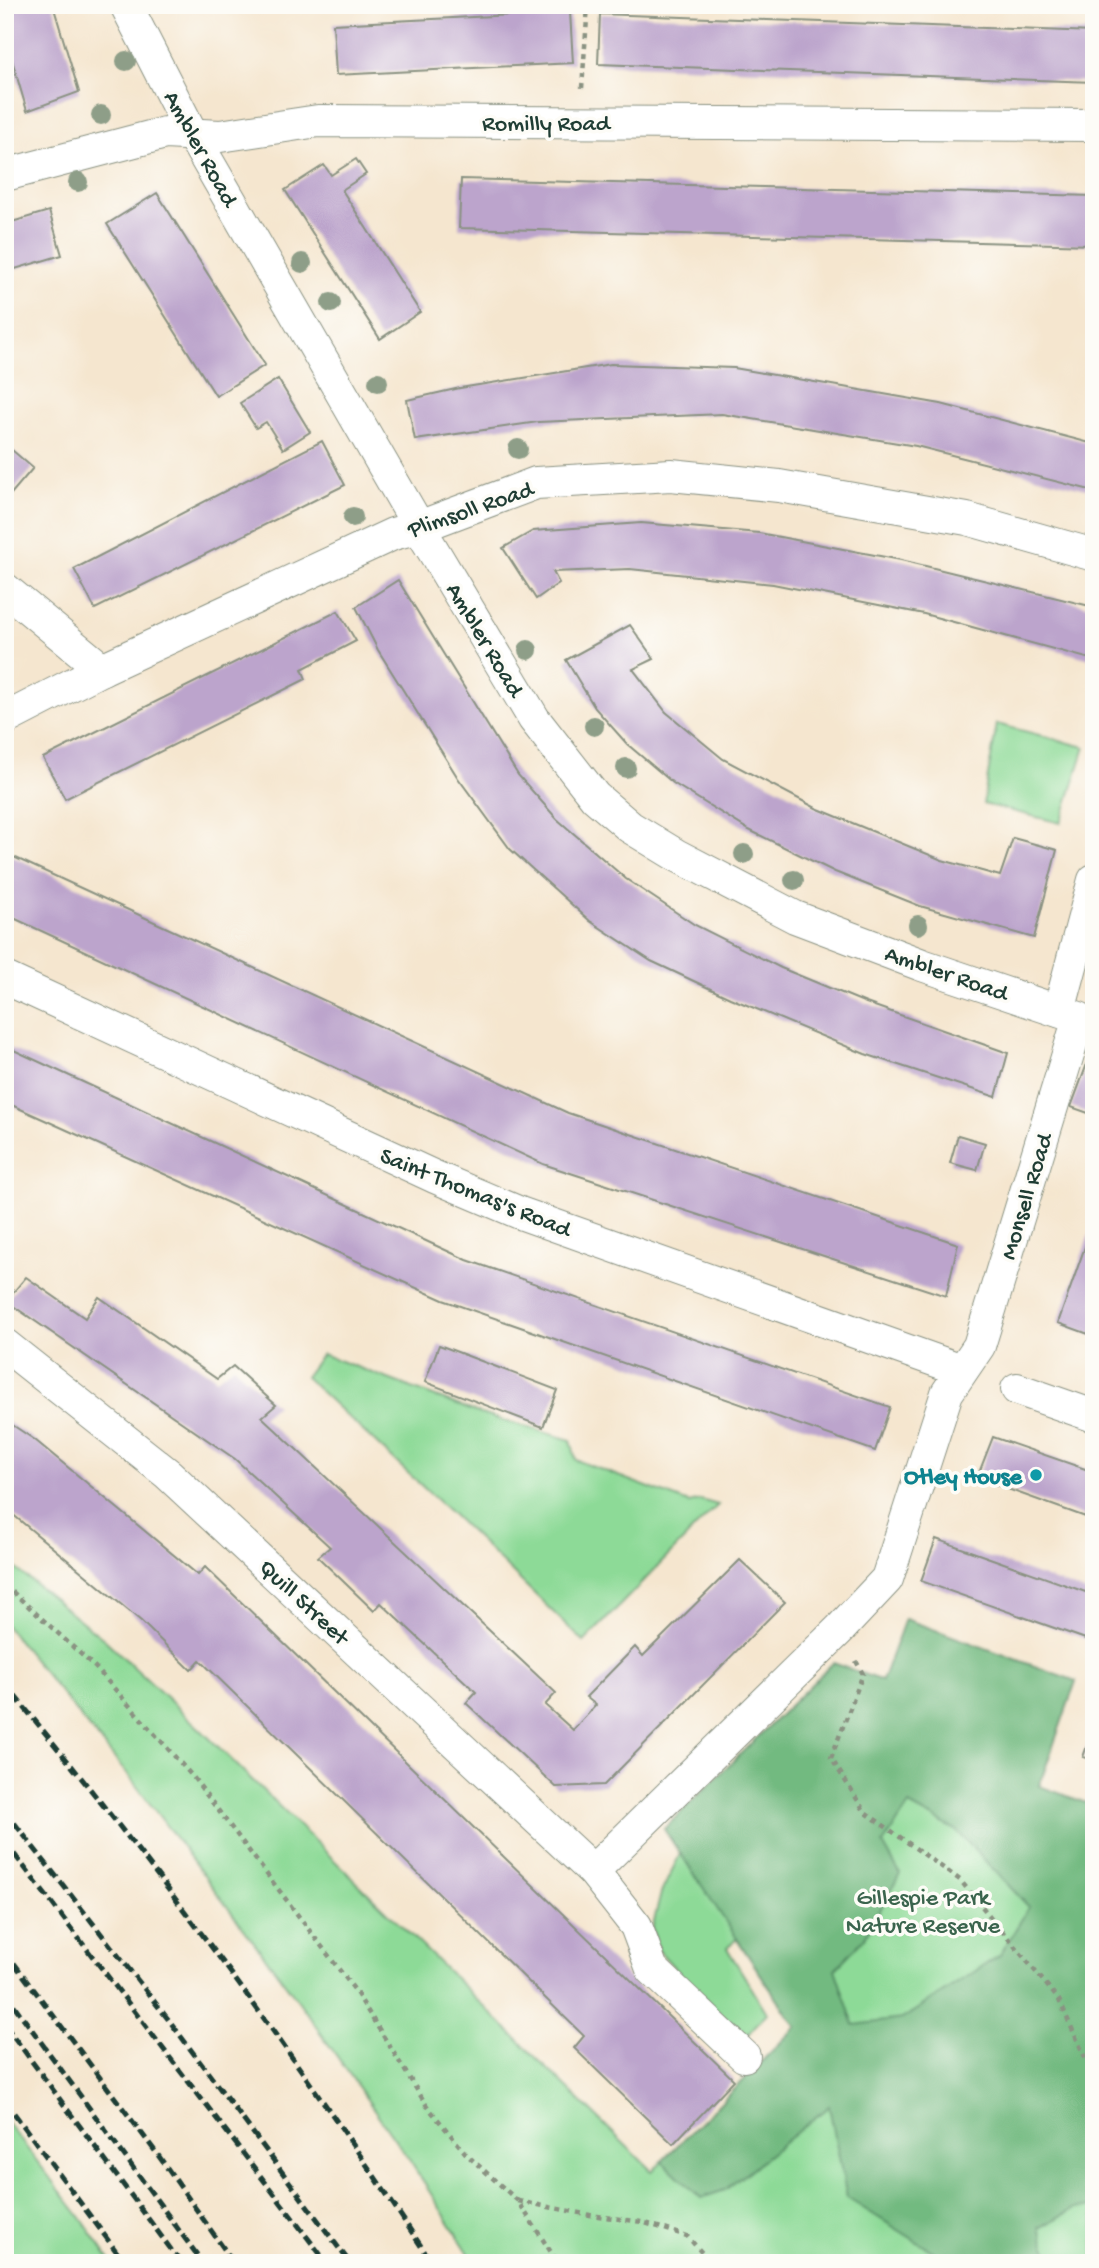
<svg xmlns="http://www.w3.org/2000/svg" width="1099" height="2268" font-family="'Gochi Hand',sans-serif">
  <style>
    .green { fill: #8dda97; stroke: #568c66; stroke-width: 2 }
    .forest { fill: #72ba80; stroke: #487c5a; stroke-width: 2; fill-rule: evenodd }
    .building { fill: #bca4cc }
    .lines { fill: none; stroke-linecap: round; stroke-linejoin: round }
    .minor-casing { stroke: #8a9282; stroke-width: 34 }
    .path { stroke: #8a9282; stroke-width: 4.5; stroke-dasharray: 5 5; stroke-linecap: butt }
    .minor { stroke: #fff; stroke-width: 32 }
    .rail { stroke: #1f3d34; stroke-width: 5; stroke-dasharray: 10 5; stroke-linecap: butt }
    .tree { fill: #8e9e88 }
    .culture-dot { fill: #0f9aa8; stroke: #fdfcf7; stroke-width: 2.5 }
    .labels { text-anchor: middle; stroke-width: 7; stroke-linejoin: round; paint-order: stroke }
    .street-label { font-size: 24px; fill: #1f3d34; stroke: #fdfcf7 }
    .culture-label { font-size: 24px; font-weight: bold; fill: #0d838f; stroke: #fdfcf7; text-anchor: end }
    .park-label { font-size: 24px; fill: #3a644d; stroke: #fdfcf7 }
  </style>
  <rect width="100%" height="100%" fill="#fdfcf7"/>
  <filter id="ink" filterUnits="userSpaceOnUse"><feTurbulence type="fractalNoise" baseFrequency=".0143" numOctaves="2"/><feDisplacementMap in="SourceGraphic" scale="14" xChannelSelector="R" yChannelSelector="G"/><feConvolveMatrix kernelMatrix="1 2 1 2 8 2 1 2 1" color-interpolation-filters="sRGB"/></filter>
  <filter id="wash" filterUnits="userSpaceOnUse"><feTurbulence type="fractalNoise" baseFrequency=".00686" numOctaves="4" result="noise"/><feDisplacementMap in="SourceGraphic" scale="28" xChannelSelector="R" yChannelSelector="G"/><feGaussianBlur stdDeviation="1.57" result="paint"/><feColorMatrix in="noise" values="0 0 0 0 0 0 0 0 0 0 0 0 0 0 0 0 0 1.4 0 .05"/><feComposite in="paint" operator="in"/></filter>
  <g filter="url(#wash)">
    <rect width="100%" height="100%" fill="#f5e6cf"/>
    <g class="green">
      <path d="M997 724 1085 747 1061 823 983 804Z"/>
      <path d="M322 1354 481 1414 571 1440 576 1460 689 1503 701 1500 718 1505 584 1642 453 1515 305 1377Z"/>
      <path d="M5 1560 105 1640 199 1728 652 2171 796 2027 736 1938 727 1948 767 2013 746 2036 691 1986 659 1951 652 1929 661 1893 680 1854 664 1829 833 1663 882 1681 905 1619 1076 1681 1039 1786 1094 1806V2263H475L410 2161 299 2002 129 1776 5 1625Z"/>
      <path d="M5 2120 79 2215 112 2263H5Z"/>
    </g>
    <path class="forest" d="M905 1619 1076 1681 1039 1786 1094 1806V2206L1076 2208 1039 2228 1053 2263H943L940 2256 847 2198 829 2106 725 2190 701 2198 662 2161 796 2027 664 1829 833 1663 882 1681ZM909 1805 957 1831 1029 1907 1000 1955 902 2019 854 2025 835 1969 864 1939 900 1874 883 1844Z"/>
    <g id="blocks">
      <g class="building">
        <path d="M5 5H53L79 92 27 111 5 36Z"/>
        <path d="M570 12 573 63 336 75 333 24Z"/>
        <path d="M600 14 1094 32V82L598 64Z"/>
        <path d="M356 159 366 174 342 190 420 312 380 339 285 190 324 165 331 175Z"/>
        <path d="M461 179 1094 196V245L459 228Z"/>
        <path d="M157 193 265 365 216 396 107 224Z"/>
        <path d="M49 211 62 255 5 272V224Z"/>
        <path d="M611 364 734 368 941 404 1094 444V491L916 446 722 414 538 422 415 440 407 400 460 388Z"/>
        <path d="M278 379 310 432 283 449 266 422 256 428 240 403Z"/>
        <path d="M322 441 345 485 95 609 74 569Z"/>
        <path d="M5 444 33 468 5 501Z"/>
        <path d="M641 523 759 533 901 560 1094 607V660L924 614 773 584 630 569 553 572 559 583 536 599 503 548 533 531Z"/>
        <path d="M398 580 518 775 557 819 626 879 695 925 781 968 866 1003 1008 1053 996 1097 865 1054 730 998 651 961 590 921 510 849 458 778 378 650 356 607Z"/>
        <path d="M338 611 356 641 302 669 306 679 65 799 43 758Z"/>
        <path d="M630 625 654 659 633 669 666 712 723 759 816 808 942 860 1000 876 1013 838 1057 850 1034 938 920 906 835 872 749 830 673 783 627 744 595 708 566 660Z"/>
        <path d="M5 853 568 1113 958 1244 946 1296 543 1164 5 914Z"/>
        <path d="M5 1046 467 1260 890 1407 875 1451 443 1300 5 1102Z"/>
        <path d="M1087 1064 1094 1066V1115L1071 1107Z"/>
        <path d="M958 1135 985 1143 977 1170 950 1163Z"/>
        <path d="M1093 1224H1094V1336L1058 1323Z"/>
        <path d="M26 1277 85 1318 99 1297 217 1379 233 1366 276 1405 262 1417 556 1693 545 1705 573 1730 596 1705 586 1697 635 1647 643 1656 740 1560 785 1602 604 1785 556 1787 466 1703 476 1692 381 1603 374 1611 318 1557 330 1547 235 1459 6 1301Z"/>
        <path d="M439 1345 557 1390 543 1427 425 1382Z"/>
        <path d="M5 1420 35 1440 198 1575 205 1567 734 2080 673 2144 574 2048 584 2036 200 1660 191 1670 141 1621 5 1508Z"/>
        <path d="M993 1437 1094 1472V1520L977 1478Z"/>
        <path d="M936 1539 1094 1595V1642L921 1581Z"/>
        <path d="M1093 1729H1094V1760L1083 1757Z"/>
      </g>
    </g>
  </g>
  <g filter="url(#ink)">
    <use href="#blocks" fill-opacity="0" stroke="#8a9282" stroke-width="2"/>
    <g class="lines">
      <g class="minor-casing">
        <g id="minor">
          <path d="M126 5 193 136 419 527 534 719 595 797 630 827 676 855 795 917 922 965 1079 1018 979 1346 947 1393 887 1579 839 1630 593 1871"/>
          <path d="M5 175 165 133 220 136 318 121 1094 125"/>
          <path d="M5 589 102 669"/>
          <path d="M5 719 102 669 393 534 419 527 536 483 671 475 779 486 967 519 1094 555"/>
          <path d="M5 978 435 1177 520 1213 962 1370"/>
          <path d="M1059 1011 1094 880"/>
          <path d="M5 1345 168 1474 593 1871 636 1926 652 1969 744 2056"/>
          <path d="M1017 1389 1094 1416"/>
        </g>
      </g>
      <g class="path">
        <path d="M582 88 588 5"/>
        <path d="M5 1585 95 1667 193 1777 354 1989 427 2106 467 2155 518 2201 558 2263"/>
        <path d="M856 1661 863 1674 831 1758 865 1812 960 1880 1059 2000 1094 2077"/>
        <path d="M518 2201 590 2215 642 2222 687 2236 711 2263"/>
      </g>
      <use href="#minor" class="minor"/>
      <g class="rail">
        <path d="M5 1684C158 1869 301 2062 432 2263"/>
        <path d="M5 1811 168 2019 350 2263"/>
        <path d="M5 1842 327 2263"/>
        <path d="M5 1951 158 2155 234 2263"/>
        <path d="M5 1993 203 2263"/>
        <path d="M5 2025 181 2263"/>
        <path d="M5 2101 125 2263"/>
      </g>
    </g>
    <g class="tree">
      <circle cx="126" cy="61" r="10"/>
      <circle cx="101" cy="115" r="10"/>
      <circle cx="78" cy="182" r="10"/>
      <circle cx="302" cy="263" r="10"/>
      <circle cx="331" cy="303" r="10"/>
      <circle cx="378" cy="382" r="10"/>
      <circle cx="518" cy="449" r="10"/>
      <circle cx="353" cy="517" r="10"/>
      <circle cx="528" cy="650" r="10"/>
      <circle cx="594" cy="726" r="10"/>
      <circle cx="626" cy="768" r="10"/>
      <circle cx="744" cy="854" r="10"/>
      <circle cx="794" cy="880" r="10"/>
      <circle cx="918" cy="925" r="10"/>
    </g>
  </g>
  <circle class="culture-dot" cx="1036" cy="1475" r="7"/>
  <g class="labels">
    <g class="street-label">
      <text x="546" y="130">Romilly Road</text>
      <text transform="translate(202 148) rotate(61)" y="8">Ambler Road</text>
      <text transform="translate(470 508) rotate(-19)" y="8">Plimsoll Road</text>
      <text transform="translate(486 639) rotate(59)" y="8">Ambler Road</text>
      <text transform="translate(947 972) rotate(19)" y="8">Ambler Road</text>
      <text transform="translate(476 1191) rotate(22)" y="8">Saint Thomas's Road</text>
      <text transform="translate(1025 1196) rotate(-73)" y="8">Monsell Road</text>
      <text transform="translate(305 1601) rotate(43)" y="8">Quill Street</text>
    </g>
    <g class="culture-label">
      <text x="1022" y="1483">Otley House</text>
    </g>
    <g class="park-label">
      <text x="923" y="1904">Gillespie Park<tspan x="923" dy="28">Nature Reserve</tspan></text>
    </g>
  </g>
  <rect width="1099" height="2268" fill="none" stroke="#fdfcf7" stroke-width="28"/>
</svg>
